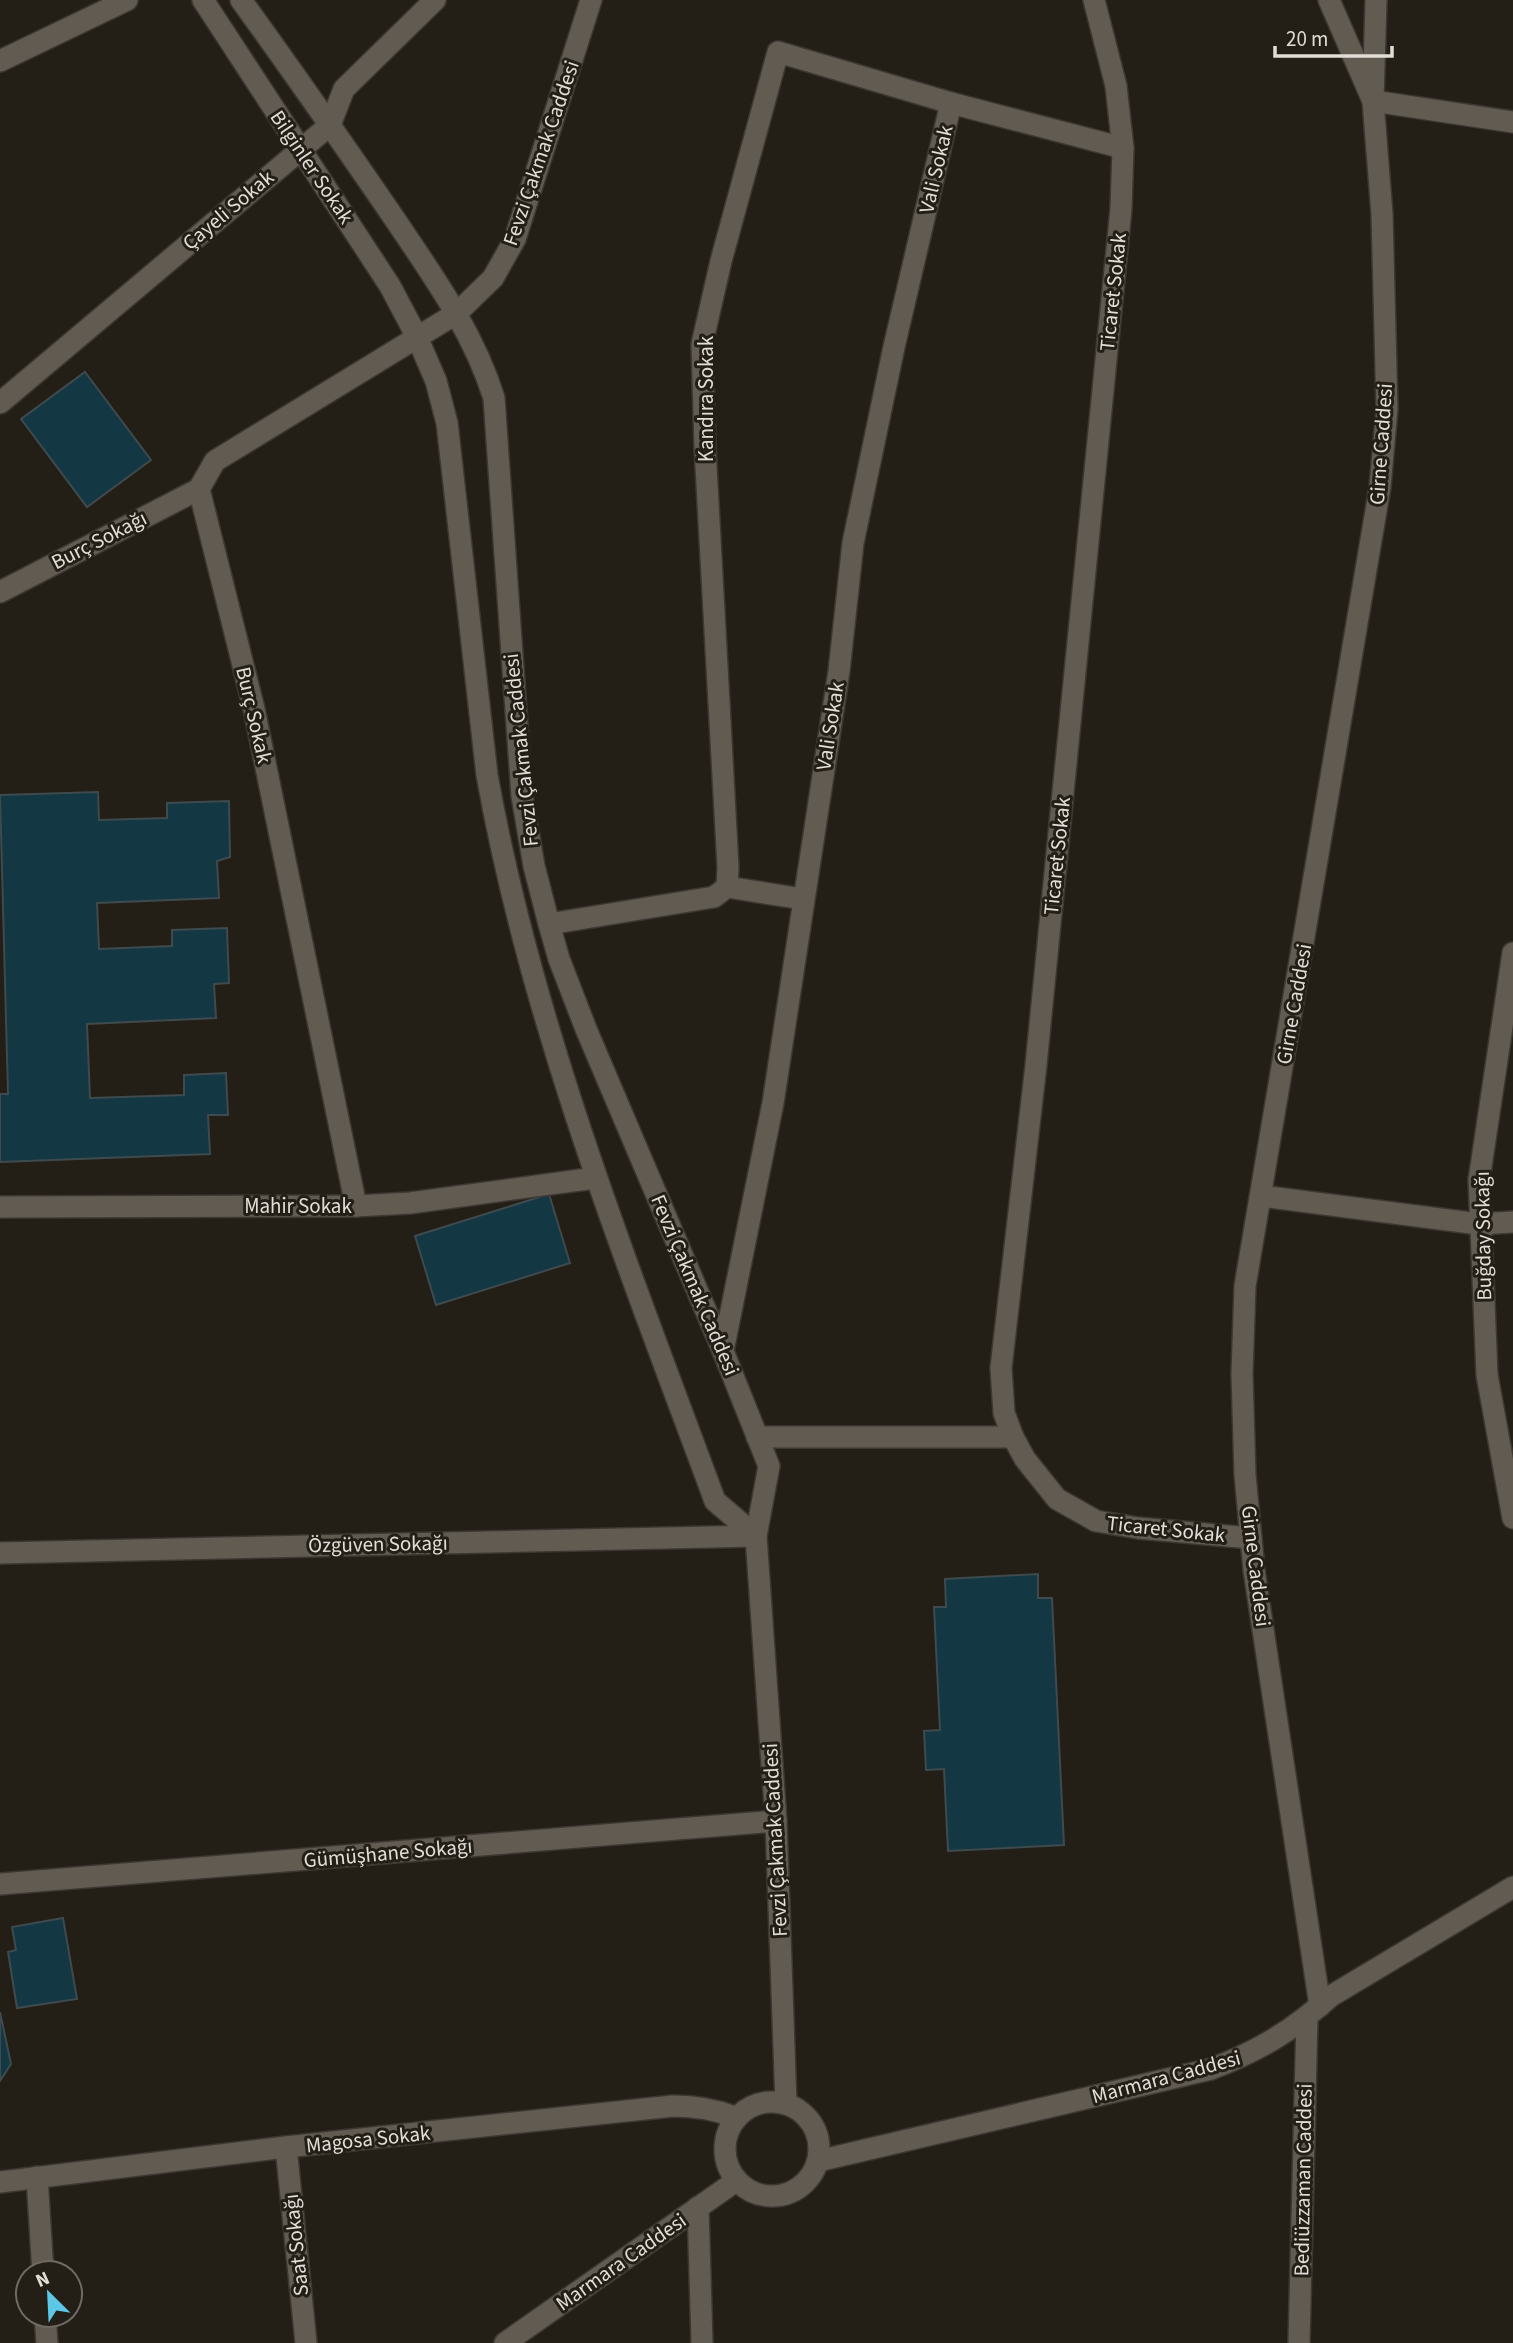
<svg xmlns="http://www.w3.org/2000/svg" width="1513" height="2343" font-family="'Source Sans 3',sans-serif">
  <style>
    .building { fill: #133843; stroke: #3e4a4e; stroke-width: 2 }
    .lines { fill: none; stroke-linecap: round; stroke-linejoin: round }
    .minor-casing { stroke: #3c3732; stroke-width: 24 }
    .minor { stroke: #615b51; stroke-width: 21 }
    .labels { text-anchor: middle; stroke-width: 6; stroke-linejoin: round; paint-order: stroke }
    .street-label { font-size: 21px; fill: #e1ddd7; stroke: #231e16 }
  </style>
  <rect width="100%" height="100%" fill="#231e16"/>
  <g class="building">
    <path d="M85 372 151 460 87 507 21 419Z"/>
    <path d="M98 792 99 820 167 818V803L229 801 230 857 217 861 219 898 97 903 99 949 172 946V930L227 928 229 983 214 984 216 1018 87 1024 90 1098 184 1095V1075L226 1073 228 1115H208L210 1154 0 1162V1094H8L0 795Z"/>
    <path d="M549 1194 570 1263 436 1305 415 1236Z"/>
    <path d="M1038 1574V1598H1052L1064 1845 948 1851 944 1769 926 1770 924 1731 940 1730 934 1607H946L945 1579Z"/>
    <path d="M63 1918 77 1999 17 2008 8 1952 16 1950 12 1927Z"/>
    <path d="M0 2012 11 2064 0 2081Z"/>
  </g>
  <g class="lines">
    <g class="minor-casing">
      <g id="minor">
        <path d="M203 0 390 286 417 337 436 381 447 423 487 775C532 1026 627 1263 715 1501L756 1536"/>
        <path d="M241 0C293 72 344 145 394 218 433 276 473 331 494 398L522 796 534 866 549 924 559 959 586 1029 723 1351 769 1466 756 1536 776 1821 786 2104"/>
        <path d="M1094 0 1116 86 1123 148 1121 209 1036 1065 1001 1368 1004 1413 1013 1437 1025 1459 1057 1499 1096 1521 1138 1528 1251 1538"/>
        <path d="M1329 0 1373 101 1513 122"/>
        <path d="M0 61 127 0"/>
        <path d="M0 403 330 125 344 89 435 0"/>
        <path d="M0 592 199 489"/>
        <path d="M727 887 803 899"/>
        <path d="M549 924 714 897 727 887 728 867 705 448 702 344 721 261 778 52 951 103 1123 148"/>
        <path d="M1513 953 1479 1180 1487 1375 1513 1518"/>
        <path d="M1261 1196 1479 1224 1513 1222"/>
        <path d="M356 1206 254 709 199 489 215 461 457 313 493 278 515 239 591 0"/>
        <path d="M0 1207 356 1206 410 1203 595 1178"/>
        <path d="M723 1351 773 1103 839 671 853 543 894 347 951 103"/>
        <path d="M757 1437H1013"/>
        <path d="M0 1553 756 1536"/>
        <path d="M0 1884 776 1821"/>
        <path d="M1320 2006 1254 1570 1245 1475 1242 1374 1245 1286 1380 487 1387 409 1382 214 1373 101 1376 0"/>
        <circle cx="772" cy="2149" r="47"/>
        <path d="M286 2147 306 2343"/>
        <path d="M818 2161 1211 2069C1259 2051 1293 2030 1331 1996L1513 1887"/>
        <path d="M37 2177 43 2273"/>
        <path d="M0 2182 286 2147 673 2106C696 2106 714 2109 735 2117"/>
        <path d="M698 2207 702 2343"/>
        <path d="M45 2315 47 2343"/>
        <path d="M505 2343 736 2181"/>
        <path d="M1299 2343 1307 2018"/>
      </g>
    </g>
    <use href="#minor" class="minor"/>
  </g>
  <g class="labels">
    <g class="street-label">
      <text transform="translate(541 153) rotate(-71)" y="7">Fevzi Çakmak Caddesi</text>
      <text transform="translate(312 167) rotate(56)" y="7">Bilginler Sokak</text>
      <text transform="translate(936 169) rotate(-77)" y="7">Vali Sokak</text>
      <text transform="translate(228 210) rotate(-40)" y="7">Çayeli Sokak</text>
      <text transform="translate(1113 292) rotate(-84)" y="7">Ticaret Sokak</text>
      <text transform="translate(706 399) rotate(-90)" y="7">Kandıra Sokak</text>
      <text transform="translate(1381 444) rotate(-86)" y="7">Girne Caddesi</text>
      <text transform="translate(99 540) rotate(-27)" y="7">Burç Sokağı</text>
      <text transform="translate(254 715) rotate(77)" y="7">Burç Sokak</text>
      <text transform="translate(830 726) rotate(-81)" y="7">Vali Sokak</text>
      <text transform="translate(521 750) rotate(-96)" y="7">Fevzi Çakmak Caddesi</text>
      <text transform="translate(1057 856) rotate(-84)" y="7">Ticaret Sokak</text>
      <text transform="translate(1294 1004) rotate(-80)" y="7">Girne Caddesi</text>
      <text x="298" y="1213">Mahir Sokak</text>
      <text transform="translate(1483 1236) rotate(-91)" y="7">Buğday Sokağı</text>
      <text transform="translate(695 1285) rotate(67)" y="7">Fevzi Çakmak Caddesi</text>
      <text transform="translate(1166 1529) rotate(6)" y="7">Ticaret Sokak</text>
      <text transform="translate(378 1544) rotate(-1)" y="7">Özgüven Sokağı</text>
      <text transform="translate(1256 1566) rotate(83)" y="7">Girne Caddesi</text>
      <text transform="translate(775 1840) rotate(-93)" y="7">Fevzi Çakmak Caddesi</text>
      <text transform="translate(388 1853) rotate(-5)" y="7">Gümüşhane Sokağı</text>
      <text transform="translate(1166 2077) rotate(-15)" y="7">Marmara Caddesi</text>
      <text transform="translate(368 2139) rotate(-6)" y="7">Magosa Sokak</text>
      <text transform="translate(1303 2180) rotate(-89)" y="7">Bediüzzaman Caddesi</text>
      <text transform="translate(296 2245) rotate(-96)" y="7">Saat Sokağı</text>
      <text transform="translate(621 2262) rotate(-35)" y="7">Marmara Caddesi</text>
    </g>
  </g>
  <g transform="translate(49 2294) rotate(336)"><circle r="33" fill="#231e16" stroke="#6f6a63" stroke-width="2"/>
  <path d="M0-5L12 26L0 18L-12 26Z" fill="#5dc7e8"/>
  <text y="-10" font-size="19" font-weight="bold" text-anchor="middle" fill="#e1ddd7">N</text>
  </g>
  <path d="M1275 46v10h117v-10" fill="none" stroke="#e1ddd7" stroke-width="3.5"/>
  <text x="1286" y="46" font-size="21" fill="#e1ddd7" stroke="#231e16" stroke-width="5" paint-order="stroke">20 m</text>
</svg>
